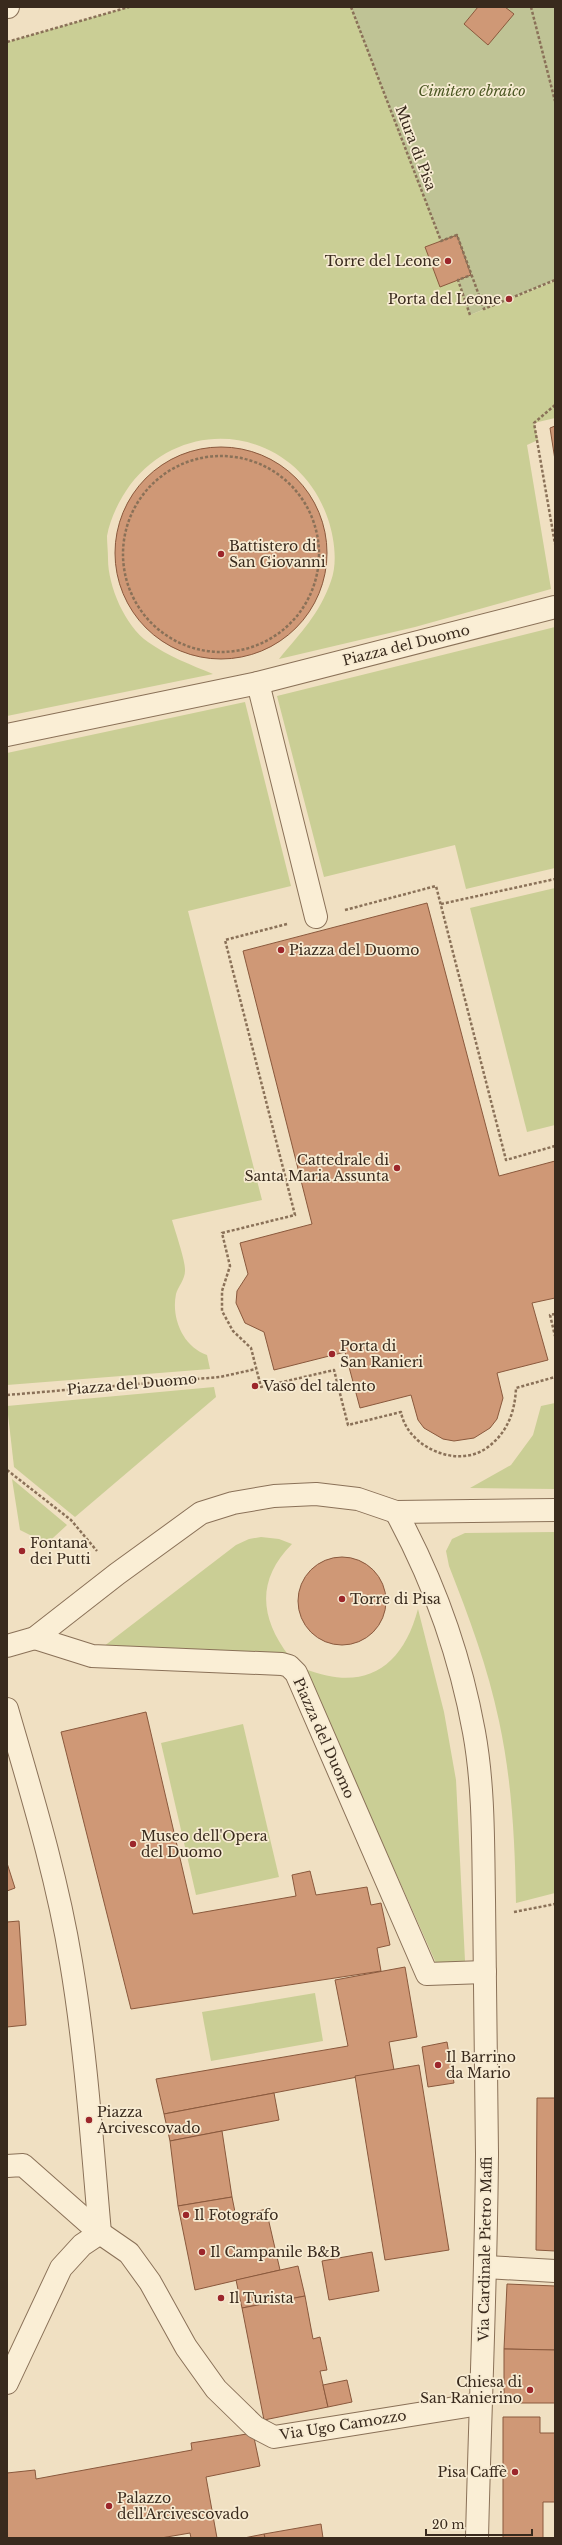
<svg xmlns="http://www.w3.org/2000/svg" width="562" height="2545" font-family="'Libre Baskerville',serif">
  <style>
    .green { fill: #cace95 }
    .cemetery { fill: #bfc395 }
    .building { fill: #cf9876; stroke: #8a593d }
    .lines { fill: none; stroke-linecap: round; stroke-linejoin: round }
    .pedestrian-casing { stroke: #8a7158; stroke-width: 24 }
    .minor-casing { stroke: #8a7158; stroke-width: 24 }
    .path { stroke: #8a7158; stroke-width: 2.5; stroke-dasharray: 3 2; stroke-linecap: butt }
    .pedestrian { stroke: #faeed5; stroke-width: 22 }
    .minor { stroke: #faeed5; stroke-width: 22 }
    .poi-dot { fill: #9c262b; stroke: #f7ebd2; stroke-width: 1.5 }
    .labels { text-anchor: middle; stroke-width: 3.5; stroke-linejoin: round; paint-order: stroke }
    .park-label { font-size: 14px; font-style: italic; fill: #4b5723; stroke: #f7ebd2 }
    .street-label { font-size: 14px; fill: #392a1d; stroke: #f7ebd2 }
    .poi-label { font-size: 14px; fill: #392a1d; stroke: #f7ebd2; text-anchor: start }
  </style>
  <rect width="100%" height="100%" fill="#f0e0c2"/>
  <g class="green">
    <path d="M129 7H351L441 241 425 247 440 286 458 280 470 315 555 281V418L534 423 538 440 527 445 551 589 415 627 279 659C301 632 319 615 331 581 338 562 334 537 328 519 298 430 188 410 130 485 120 499 110 518 107 536 107 543 108 551 108 559 108 586 125 626 148 642 168 656 191 665 213 674L7 716V42Z"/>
    <path d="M555 627V868L466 889 455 845 324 877 277 696Z"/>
    <path d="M245 702 291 886 188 911 262 1200 172 1220C175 1231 186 1262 185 1271 185 1279 178 1287 176 1294 171 1318 183 1347 207 1355L210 1369 7 1385V753Z"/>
    <path d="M555 888V1125L527 1132 470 908Z"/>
    <path d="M214 1387 216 1397 75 1517 14 1467 7 1406Z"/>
    <path d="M555 1403V1489L470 1488 511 1465 533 1435 541 1406Z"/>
    <path d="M12 1479 67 1525 41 1549 36 1538 20 1530Z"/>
    <path d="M555 1532V1893L516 1903C515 1842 512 1781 499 1721 488 1668 469 1617 449 1566L446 1551 452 1539 465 1533Z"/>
    <path d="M261 1537 279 1539 292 1544C256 1580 260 1618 289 1656L99 1650 236 1545 249 1539Z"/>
    <path d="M418 1609 444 1712 456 1780 465 1961 436 1963 305 1669C364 1692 402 1669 418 1609Z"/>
    <path d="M243 1724 279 1877 196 1895 161 1743Z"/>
    <path d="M315 1993 323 2041 211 2061 202 2012Z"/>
  </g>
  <path class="cemetery" d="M351 7H555V280L470 315 458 280 471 274 457 235 441 241Z"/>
  <g class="building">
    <path d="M478 7H505L514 14 488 45 464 24Z"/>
    <path d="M457 235 471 275 440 287 425 247Z"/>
    <path d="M555 426V460L550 428Z"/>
    <circle cx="221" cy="553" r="106"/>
    <path d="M427 903 499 1176 555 1161V1298L532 1303 548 1360 497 1373 503 1398 497 1419 490 1428 474 1438 454 1441 443 1439 424 1428 418 1420 411 1395 360 1408 345 1352 274 1370 264 1332 245 1323 236 1303 237 1291 248 1274 240 1243 312 1224 243 951Z"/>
    <circle cx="342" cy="1601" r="44"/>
    <path d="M146 1712 193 1914 296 1896 292 1875 310 1871 316 1895 367 1887 371 1905 381 1903 390 1945 377 1948 381 1971 131 2009 61 1732Z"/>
    <path d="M7 1863 15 1888 7 1891Z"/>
    <path d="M19 1921 26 2025 7 2027V1922Z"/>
    <path d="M405 1967 417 2037 389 2042 394 2070 164 2114 156 2079 348 2046 335 1980Z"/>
    <path d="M447 2042 454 2083 428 2087 422 2047Z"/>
    <path d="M419 2065 449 2250 385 2260 355 2076Z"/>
    <path d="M274 2093 279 2120 170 2141 164 2114Z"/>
    <path d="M537 2098H555V2251L536 2250Z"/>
    <path d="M222 2131 232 2197 178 2206 170 2141Z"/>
    <path d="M232 2197 236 2217 266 2209 280 2270 195 2290 178 2206Z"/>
    <path d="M372 2252 379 2291 329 2300 322 2261Z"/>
    <path d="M298 2266 305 2296 242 2308 236 2280Z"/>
    <path d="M507 2284 555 2286V2350L504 2349Z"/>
    <path d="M305 2296 313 2339 320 2337 327 2370 320 2371 328 2407 264 2420 242 2308Z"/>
    <path d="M504 2349 555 2350V2403H504Z"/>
    <path d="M347 2380 352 2402 328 2407 323 2385Z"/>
    <path d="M503 2417H540V2433H555V2502H543V2538H503Z"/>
    <path d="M253 2433 260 2466 206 2477 217 2538H191L190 2533 161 2538H7V2473L35 2470 36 2479 192 2450 191 2443Z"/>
    <path d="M321 2524 323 2538H265L264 2534Z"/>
    <path d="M264 2534 265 2538H244Z"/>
  </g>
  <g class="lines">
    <g class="pedestrian-casing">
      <g id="pedestrian">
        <path d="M7 7H8"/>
        <path d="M258 683 316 917"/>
        <path d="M7 735 258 683 555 607"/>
        <path d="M396 1512C433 1580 460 1655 474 1732 484 1787 483 1844 484 1900 485 1984 486 2069 487 2154"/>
        <path d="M35 1638 92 1656 282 1664 289 1666 296 1673 300 1682 427 1974 485 1972"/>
        <path d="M7 1646 35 1638 117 1574 201 1513 233 1503 274 1496 316 1494 358 1499 396 1512 555 1510"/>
        <path d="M7 1709C31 1792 57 1876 71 1962 86 2051 92 2143 100 2233"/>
      </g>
    </g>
    <g class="minor-casing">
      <g id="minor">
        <path d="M7 2166 23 2165 100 2233 129 2253 150 2282 186 2347 216 2389 255 2427 274 2437 480 2404"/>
        <path d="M486 2267 555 2271"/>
        <path d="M7 2383 61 2268 82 2245 100 2233"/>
        <path d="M477 2538C480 2410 486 2282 487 2154"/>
      </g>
    </g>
    <g class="path">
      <path d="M351 7 441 241 457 235 484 309 555 280"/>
      <path d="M531 7 555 101"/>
      <path d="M7 42 129 7"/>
      <path d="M470 315 458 280 471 275"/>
      <path d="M555 405 534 423 555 544"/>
      <circle cx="221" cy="554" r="98"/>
      <path d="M441 904 555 879"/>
      <path d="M345 910 436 886 506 1160 555 1146"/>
      <path d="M287 924 225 940 295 1215 222 1233 230 1266 222 1291V1311L233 1331 251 1348 261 1387 334 1370 348 1425 401 1412C407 1447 458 1470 488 1447 508 1432 515 1411 516 1388L555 1377"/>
      <path d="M555 1314 550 1315 555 1336"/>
      <path d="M7 1395 220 1377 256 1369"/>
      <path d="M7 1470 71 1520 97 1551"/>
      <path d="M514 1912 555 1904"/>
    </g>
    <use href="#pedestrian" class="pedestrian"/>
    <use href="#minor" class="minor"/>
  </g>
  <g class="poi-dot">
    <circle cx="448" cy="261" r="4"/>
    <circle cx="509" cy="299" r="4"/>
    <circle cx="221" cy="554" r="4"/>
    <circle cx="281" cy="950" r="4"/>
    <circle cx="397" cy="1168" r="4"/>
    <circle cx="332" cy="1354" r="4"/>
    <circle cx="255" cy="1386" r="4"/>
    <circle cx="22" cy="1551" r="4"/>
    <circle cx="342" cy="1599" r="4"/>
    <circle cx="133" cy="1844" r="4"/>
    <circle cx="438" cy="2065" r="4"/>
    <circle cx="89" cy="2120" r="4"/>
    <circle cx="186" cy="2215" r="4"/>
    <circle cx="202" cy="2252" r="4"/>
    <circle cx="221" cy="2298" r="4"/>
    <circle cx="530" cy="2390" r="4"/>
    <circle cx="515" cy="2472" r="4"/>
    <circle cx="109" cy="2506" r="4"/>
  </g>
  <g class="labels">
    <g class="park-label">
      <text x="472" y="96">Cimitero ebraico</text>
    </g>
    <g class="street-label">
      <text transform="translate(416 148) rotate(69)" y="5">Mura di Pisa</text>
      <text transform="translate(406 645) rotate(-14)" y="5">Piazza del Duomo</text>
      <text transform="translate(132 1384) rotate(-5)" y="5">Piazza del Duomo</text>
      <text transform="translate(324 1738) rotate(66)" y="5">Piazza del Duomo</text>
      <text transform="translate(485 2249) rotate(-89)" y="5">Via Cardinale Pietro Maffi</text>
      <text transform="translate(343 2425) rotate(-9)" y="5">Via Ugo Camozzo</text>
    </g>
    <g class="poi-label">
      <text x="440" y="266" text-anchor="end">Torre del Leone</text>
      <text x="501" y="304" text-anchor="end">Porta del Leone</text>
      <text x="229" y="551">Battistero di<tspan x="229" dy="16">San Giovanni</tspan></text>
      <text x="289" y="955">Piazza del Duomo</text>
      <text x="389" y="1165" text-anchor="end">Cattedrale di<tspan x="389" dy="16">Santa Maria Assunta</tspan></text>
      <text x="340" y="1351">Porta di<tspan x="340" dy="16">San Ranieri</tspan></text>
      <text x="263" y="1391">Vaso del talento</text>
      <text x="30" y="1548">Fontana<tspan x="30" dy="16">dei Putti</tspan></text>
      <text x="350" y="1604">Torre di Pisa</text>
      <text x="141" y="1841">Museo dell'Opera<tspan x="141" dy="16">del Duomo</tspan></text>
      <text x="446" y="2062">Il Barrino<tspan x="446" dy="16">da Mario</tspan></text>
      <text x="97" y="2117">Piazza<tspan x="97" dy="16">Arcivescovado</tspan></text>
      <text x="194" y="2220">Il Fotografo</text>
      <text x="210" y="2257">Il Campanile B&amp;B</text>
      <text x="229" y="2303">Il Turista</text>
      <text x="522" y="2387" text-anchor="end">Chiesa di<tspan x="522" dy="16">San Ranierino</tspan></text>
      <text x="507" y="2477" text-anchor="end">Pisa Caffè</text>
      <text x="117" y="2503">Palazzo<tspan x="117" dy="16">dell'Arcivescovado</tspan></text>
    </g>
  </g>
  <rect width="562" height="2545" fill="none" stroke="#392a1d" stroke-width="16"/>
  <path d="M426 2529v6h106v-6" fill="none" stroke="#392a1d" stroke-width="2"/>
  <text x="432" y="2529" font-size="12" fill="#392a1d" stroke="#f7ebd2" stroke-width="3" paint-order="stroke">20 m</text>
</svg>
